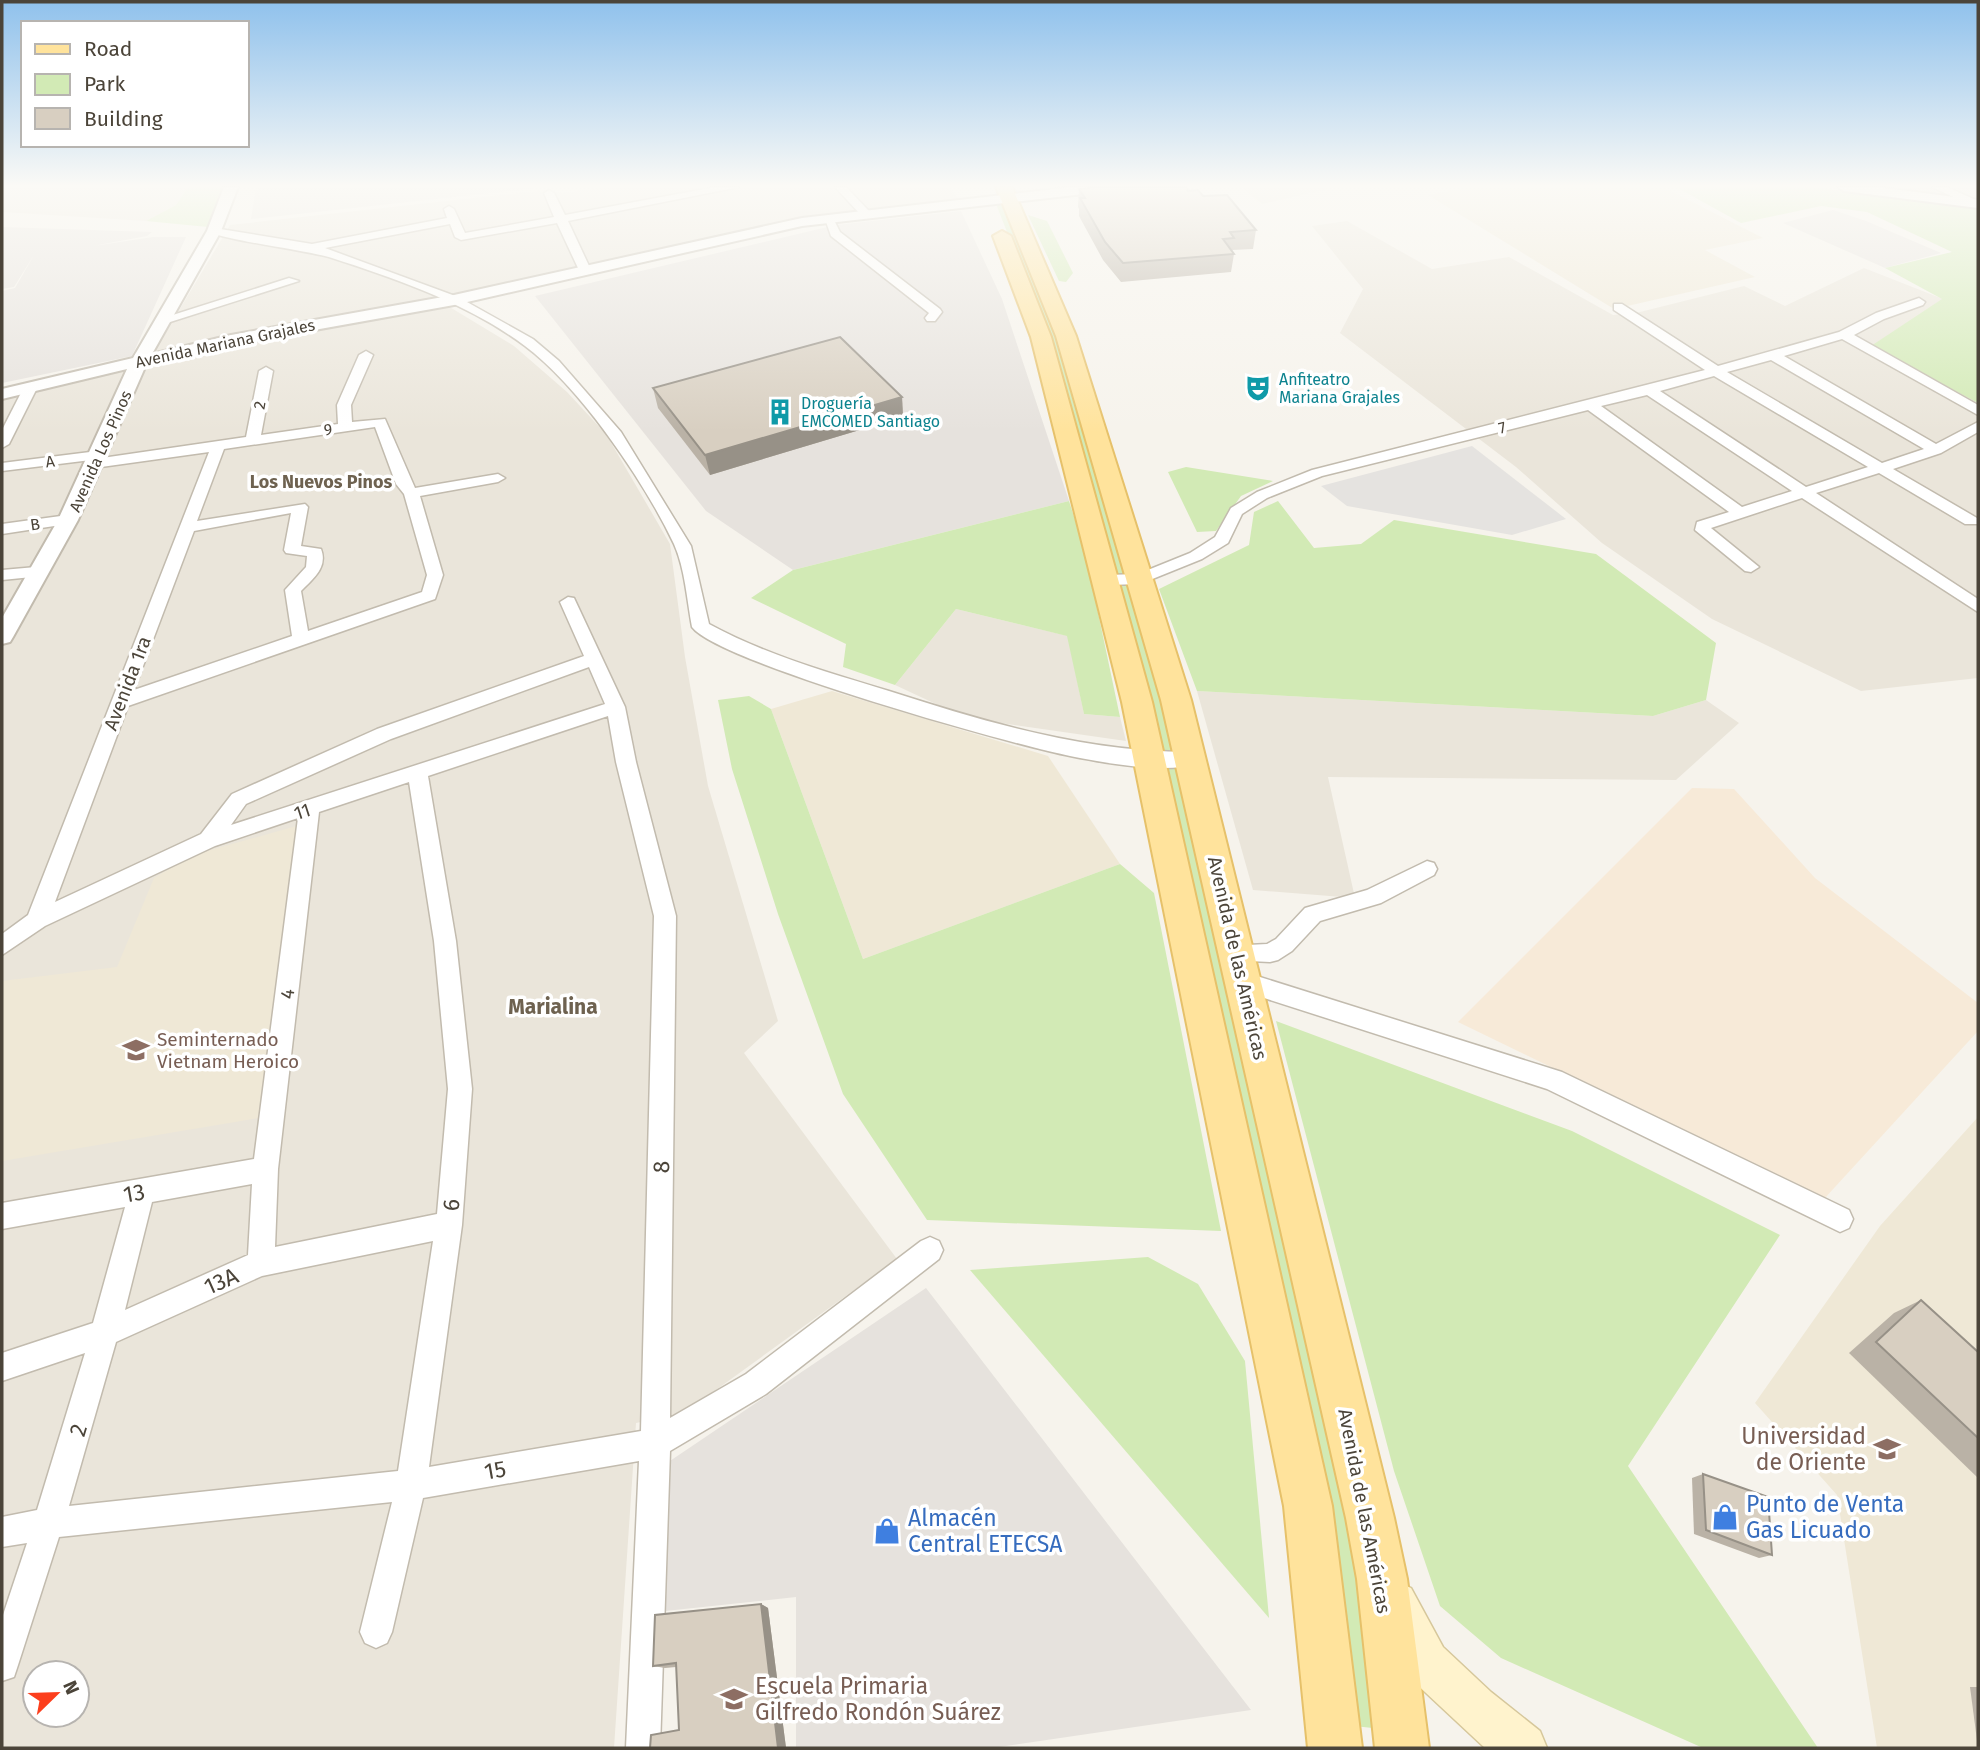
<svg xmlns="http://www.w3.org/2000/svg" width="1980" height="1750" font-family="'Fira Sans',sans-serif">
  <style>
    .residential { fill: #eae5da; fill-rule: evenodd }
    .commercial { fill: #f7ead8 }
    .industrial { fill: #e6e2dd }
    .education { fill: #efe8d6 }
    .green { fill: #d2eab5 }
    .parking { fill: #e5e3e0 }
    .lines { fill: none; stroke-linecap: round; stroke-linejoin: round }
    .minor-casing { stroke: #c2bbae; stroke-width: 3 }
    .tertiary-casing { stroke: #c2bbae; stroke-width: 4 }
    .secondary-casing { stroke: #d6c79b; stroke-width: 3 }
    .primary-casing { stroke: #e6c16a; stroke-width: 4 }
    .minor { fill: #fff; fill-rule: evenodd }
    .tertiary { fill: #fff; fill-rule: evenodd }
    .secondary { fill: #fff3cd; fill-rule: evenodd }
    .primary { fill: #ffe39c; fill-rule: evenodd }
    .wall { fill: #bab2a6 }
    .shaded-wall { fill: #979187 }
    .building { fill: #d8cfc1; stroke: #979187; stroke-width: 2 }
    .labels { text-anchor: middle; stroke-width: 7; stroke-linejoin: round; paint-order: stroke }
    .far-street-label { font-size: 16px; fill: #4b4439; stroke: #fff }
    .far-culture-label { font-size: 16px; fill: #0d838f; stroke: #fff; text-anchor: start }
    .far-neighbourhood-label { font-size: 18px; font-weight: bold; fill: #6e6250; stroke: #fff }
    .street-label { font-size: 19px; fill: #4b4439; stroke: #fff }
    .education-label { font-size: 19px; fill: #785e54; stroke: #fff; text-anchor: start }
    .neighbourhood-label { font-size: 21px; font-weight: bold; fill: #6e6250; stroke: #fff }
    .near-street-label { font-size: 23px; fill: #4b4439; stroke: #fff }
    .near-education-label { font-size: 23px; fill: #785e54; stroke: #fff; text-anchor: end }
    .near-shop-label { font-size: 23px; fill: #366cbe; stroke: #fff; text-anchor: start }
  </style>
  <rect width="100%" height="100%" fill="#f6f3ec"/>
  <g class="residential">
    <path d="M2 187H188L176 205 146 221 2 212Z"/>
    <path d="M609 187H947L961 200 767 225 437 300 153 354 230 225 538 191 563 193Z"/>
    <path d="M1242 187H1337L1262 204Z"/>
    <path d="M1873 187H1978V199L1920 193Z"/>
    <path d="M1347 221 1432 269 1509 257 1613 315 1636 313 1744 286 1785 306 1864 268 1943 299 1872 346 1978 403V678L1861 691 1712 619 1602 543 1516 467 1340 333 1363 289 1312 226Z"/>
    <path d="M448 306 514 346 567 392 606 434 670 544 685 657 708 786 778 1021 744 1053 897 1259 684 1413 636 1423 614 1748H2V400L246 342ZM35 1673H77V1715H35Z"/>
    <path d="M956 609 1068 636 1084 714 1120 717 1126 741 966 718 895 685Z"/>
    <path d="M1197 691 1653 716 1706 700 1739 723 1676 780 1328 777 1355 898 1253 890Z"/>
  </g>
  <path class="commercial" d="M1692 788 1734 789 1815 878 1978 1003V1031L1824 1199 1458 1022Z"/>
  <g class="industrial">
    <path d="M256 187H548L251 219Z"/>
    <path d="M1833 210 1866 221 1941 253 1885 268 1783 223Z"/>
    <path d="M961 211 1002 299 1069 501 793 570 706 511 535 296 836 225Z"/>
    <path d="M2 227 152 232 147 236 93 246 153 237H186L132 356 2 383V291L15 288 34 255 14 287 2 289Z"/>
    <path d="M926 1288 1251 1710 992 1748H796V1597L656 1612 664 1465Z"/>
  </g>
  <g class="education">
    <path d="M1469 187H1663L1763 238 1705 250 1755 277 1614 309 1428 195Z"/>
    <path d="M832 691 1048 756 1120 864 863 959 771 709Z"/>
    <path d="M300 825 284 956 259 1118 2 1161V981L117 967 154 878 193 855Z"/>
    <path d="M1978 1117V1748H1877L1837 1495 1755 1403 1880 1226Z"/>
  </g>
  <g class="green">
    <path d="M188 187H224L208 227 146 221 176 205Z"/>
    <path d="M1676 187H1812L1978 208V403L1871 346 1942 299 1885 268 1952 252 1867 212 1821 206 1741 223Z"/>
    <path d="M1005 203 1052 317 1129 575 1117 577 1048 336 996 204Z"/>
    <path d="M1028 215 1047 221 1073 273 1066 282 1059 281Z"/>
    <path d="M1186 467 1273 481 1241 496 1216 531 1197 532 1168 472Z"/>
    <path d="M1069 501 1085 551 1120 717 1084 714 1067 636 956 609 895 685 843 667 846 644 751 598 793 570Z"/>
    <path d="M1278 501 1314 548 1361 544 1394 520 1596 554 1716 643 1706 700 1653 716 1197 691 1159 589 1249 545 1254 512Z"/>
    <path d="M1132 583 1178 753 1160 755 1118 584Z"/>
    <path d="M749 696 771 709 863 959 1120 864 1154 893 1221 1231 927 1220 843 1094 778 914 732 769 718 700Z"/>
    <path d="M1182 764 1350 1508 1382 1729 1354 1726 1162 765Z"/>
    <path d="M1276 1021 1572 1131 1780 1235 1628 1466 1818 1748H1703L1501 1658 1440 1606 1394 1471Z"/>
    <path d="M1148 1257 1198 1284 1245 1361 1269 1618 970 1270Z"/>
  </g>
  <path class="parking" d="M1472 446 1566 519 1512 535 1347 506 1321 486Z"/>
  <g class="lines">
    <g class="minor-casing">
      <g id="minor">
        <path d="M715 187H739L568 221 590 268 584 272 578 268 557 223 461 240 455 237 450 224 325 248 458 297 533 339 559 361 621 432 691 546 709 624C766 655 827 672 889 691 989 723 1085 752 1191 752L1198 754 1201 759 1198 764C1164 774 1105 763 1070 756 1014 745 718 662 692 627 687 601 685 568 674 544 644 481 580 387 525 346 469 304 397 279 332 258 307 250 221 240 208 231L214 228 312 244 447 218 444 209 449 206 454 209 465 233 554 217 544 193 549 190 554 193 565 215Z"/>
        <path d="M835 187H846L869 211V215H861Z"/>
        <path d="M1932 187H1947L1978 201V205H1970Z"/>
        <path d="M824 216H832L840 232 940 309 942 312 935 321H927L925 318 929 313 831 236Z"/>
        <path d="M289 278 299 281 167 323 157 320Z"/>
        <path d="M1919 298 1925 302 1923 305 1884 319 1854 335 1978 405V415L1842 339 1784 356 1936 444 1978 422V432L1941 453 1893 469 1977 518V524H1965L1879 473 1816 493 1978 599V612L1802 498 1711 528 1759 567 1751 572 1745 571 1695 530 1697 522 1729 512 1588 410 1322 476 1267 498 1242 514 1228 543 1202 559 1140 584 1108 585 1100 580 1108 575 1138 574 1190 553 1215 537 1231 508 1257 492 1312 470 1705 370 1614 310V304H1622L1718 366 1839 332 1876 313ZM1771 360 1924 449 1882 463 1727 372ZM1714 376 1868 467 1806 487 1660 391ZM1647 395 1792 491 1742 507 1601 406Z"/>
        <path d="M366 351 373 355 351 405 352 422 385 419 415 488 498 474 505 478 498 482 420 496 443 575 435 599 128 706 55 902 201 834 232 794 377 729 584 656 560 602 568 597 574 598 625 707 636 762 676 916 670 1418 746 1374 921 1241 930 1237 939 1241 943 1250 939 1259 766 1394 670 1451 660 1748H626L639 1461 423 1498 392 1632 387 1643 376 1648 365 1643 360 1632 392 1502 59 1537 18 1665 14 1677 2 1681V1618L27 1543 2 1547V1517L37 1510 85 1353 2 1381V1353L93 1323 125 1207 2 1229V1203L254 1159 298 818 215 846 45 926 2 955V934L28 915 209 452 94 468 87 464 91 460 2 471V463L98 451 105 455 102 458 246 437 259 371 266 367 273 371 261 435 338 424 337 405 359 355ZM375 427 396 484 404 494 427 575 422 592 308 631 301 591C314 578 328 567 321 549L301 546 308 507 305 504 197 521 224 449ZM291 513 284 550 286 553 307 556 306 567 285 590 292 636 134 690 194 531ZM589 667 605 704 231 825 246 804 391 739ZM608 716 616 762 654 916 641 1431 429 1467 462 1225 472 1089 456 941 428 776ZM409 782 434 941 448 1089 437 1214 275 1247 278 1169 319 812ZM252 1184 248 1255 125 1310 152 1202ZM433 1241 398 1471 69 1506 116 1342 262 1276Z"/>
        <path d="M25 385 37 388 9 444 2 448V430Z"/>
        <path d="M68 515 76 520 74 523 2 534V524Z"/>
        <path d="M36 567 42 568V576L2 580V570Z"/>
        <path d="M1427 861 1434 863 1437 869 1434 875 1381 903 1320 921 1292 951 1278 960 1270 962 1229 960 1226 953 1229 946 1267 944 1276 939 1305 908 1367 890Z"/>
        <path d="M1244 972 1562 1072 1849 1210 1853 1219 1849 1228 1840 1232 1547 1089 1236 989 1233 982 1236 975Z"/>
      </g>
    </g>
    <g class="tertiary-casing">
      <g id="tertiary">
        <path d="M224 187H238L221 231 152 354 231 335 454 295 802 218 1073 187H1116L1110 191 802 226 454 305 231 345 146 365 78 520 13 637 10 642 2 644V618L58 520 127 369 2 399V389L133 358 207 231Z"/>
        <path d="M1838 187H1877L1978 200V208L1844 191Z"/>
      </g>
    </g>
    <g class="secondary-casing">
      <path id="secondary" d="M1395 1581 1411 1588 1443 1647 1491 1692 1540 1731 1547 1748H1485L1411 1679 1372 1604 1379 1588Z"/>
    </g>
    <g class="primary-casing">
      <g id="primary">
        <path d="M996 187H1012L1076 336 1191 700 1394 1518 1407 1579 1429 1748H1375L1357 1579 1346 1518 1161 700 1056 336Z"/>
        <path d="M1002 231 1011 236 1051 337 1152 702 1332 1506 1362 1748H1308L1284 1506 1122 702 1031 337 993 236Z"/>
      </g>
    </g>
    <use href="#minor" class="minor"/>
    <use href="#tertiary" class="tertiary"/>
    <use href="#secondary" class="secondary"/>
    <use href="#primary" class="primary"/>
  </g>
  <g class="wall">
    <path d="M1079 189 1188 191 1203 196 1256 230 1253 249 1232 250 1234 254 1231 272 1121 282 1103 260 1079 216V209L1078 207Z"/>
    <path d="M653 388 902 397 903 417 710 475 658 408Z"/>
    <path d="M1921 1300 1978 1352V1478L1849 1353 1894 1313Z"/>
    <path d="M1703 1474 1772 1555 1759 1558 1694 1534 1692 1478Z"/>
    <path d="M761 1604 768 1608 786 1748H650L679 1730 676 1667 665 1668 653 1666Z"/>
    <path d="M1970 1687H1978V1748Z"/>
  </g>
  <g class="shaded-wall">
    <path d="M902 397 903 417 710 475 705 455Z"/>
    <path d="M761 1604 768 1608 786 1748H778Z"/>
  </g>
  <g class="building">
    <path d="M1098 187H1186L1188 191 1198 190 1203 196 1227 195 1256 230 1230 232 1234 238 1223 239 1234 254 1123 263 1105 242 1080 198H1085L1079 189Z"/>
    <path d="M840 337 902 397 705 455 653 388Z"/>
    <path d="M1921 1300 1978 1352V1438L1876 1342Z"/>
    <path d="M1703 1474 1768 1497 1772 1555 1706 1530Z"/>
    <path d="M761 1604 778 1748H650L651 1735 679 1730 676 1663 653 1666 655 1615Z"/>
  </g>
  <linearGradient id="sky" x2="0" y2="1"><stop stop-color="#8fc1ec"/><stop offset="0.43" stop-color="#fbfaf6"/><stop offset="1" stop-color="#fbfaf6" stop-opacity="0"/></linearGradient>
  <rect width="1980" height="432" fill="url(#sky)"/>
  <defs>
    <g id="theatre-bare" transform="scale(2.1)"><path d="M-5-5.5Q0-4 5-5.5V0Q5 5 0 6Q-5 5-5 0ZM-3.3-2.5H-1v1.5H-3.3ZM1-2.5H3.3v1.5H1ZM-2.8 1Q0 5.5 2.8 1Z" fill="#0f9aa8" stroke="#fff" stroke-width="2.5" paint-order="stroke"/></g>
    <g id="building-bare" transform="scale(2.1)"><path d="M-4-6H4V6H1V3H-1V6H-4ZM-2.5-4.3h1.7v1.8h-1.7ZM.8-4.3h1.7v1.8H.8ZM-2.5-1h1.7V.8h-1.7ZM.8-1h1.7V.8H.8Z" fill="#0f9aa8" stroke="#fff" stroke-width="2.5" paint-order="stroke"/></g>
    <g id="school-bare" transform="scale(2.1)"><path d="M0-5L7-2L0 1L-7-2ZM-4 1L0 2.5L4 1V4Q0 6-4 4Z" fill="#8d6e63" stroke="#fff" stroke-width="2.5" paint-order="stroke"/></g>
    <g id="university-bare" transform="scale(2.1)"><path d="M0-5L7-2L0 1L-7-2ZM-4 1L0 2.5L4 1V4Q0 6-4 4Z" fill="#8d6e63" stroke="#fff" stroke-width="2.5" paint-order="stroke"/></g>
    <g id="shop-bare" transform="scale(2.1)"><path d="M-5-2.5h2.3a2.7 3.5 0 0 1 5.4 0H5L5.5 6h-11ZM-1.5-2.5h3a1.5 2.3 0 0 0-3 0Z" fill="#3f7fe0" stroke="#fff" stroke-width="2.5" paint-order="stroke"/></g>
  </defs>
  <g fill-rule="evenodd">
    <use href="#theatre-bare" x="1258" y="388"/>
    <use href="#building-bare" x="780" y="412"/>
    <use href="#school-bare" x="136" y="1050"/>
    <use href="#university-bare" x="1887" y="1449"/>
    <use href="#shop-bare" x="1725" y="1517"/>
    <use href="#shop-bare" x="887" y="1531"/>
    <use href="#school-bare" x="734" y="1699"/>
  </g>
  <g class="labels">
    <g class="far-street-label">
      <text transform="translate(225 343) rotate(-12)" y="6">Avenida Mariana Grajales</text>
      <text transform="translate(259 405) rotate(-80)" y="6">2</text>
      <text transform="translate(1502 427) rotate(-15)" y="6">7</text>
      <text transform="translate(328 429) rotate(-9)" y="6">9</text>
      <text transform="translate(100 451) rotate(-66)" y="6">Avenida Los Pinos</text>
      <text transform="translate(50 461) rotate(-7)" y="6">A</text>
      <text transform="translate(35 524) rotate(-8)" y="6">B</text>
    </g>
    <g class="far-culture-label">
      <text x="1279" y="385">Anfiteatro<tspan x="1279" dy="18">Mariana Grajales</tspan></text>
      <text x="801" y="409">Droguería<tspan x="801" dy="18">EMCOMED Santiago</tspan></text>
    </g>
    <g class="far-neighbourhood-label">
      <text x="321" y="488">Los Nuevos Pinos</text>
    </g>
    <g class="street-label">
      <text transform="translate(127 683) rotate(-69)" y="7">Avenida 1ra</text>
      <text transform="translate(302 811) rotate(-18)" y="7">11</text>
      <text transform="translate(1238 958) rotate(77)" y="7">Avenida de las Américas</text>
      <text transform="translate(287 994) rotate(-83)" y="7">4</text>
      <text transform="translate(1365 1511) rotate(79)" y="7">Avenida de las Américas</text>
    </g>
    <g class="education-label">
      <text x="157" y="1046">Seminternado<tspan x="157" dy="22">Vietnam Heroico</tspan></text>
    </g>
    <g class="neighbourhood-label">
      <text x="553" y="1014">Marialina</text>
    </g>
    <g class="near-street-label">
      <text transform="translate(661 1167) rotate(-89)" y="8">8</text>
      <text transform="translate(134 1193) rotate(-10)" y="8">13</text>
      <text transform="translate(451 1205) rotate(-85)" y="8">6</text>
      <text transform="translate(221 1281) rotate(-24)" y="8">13A</text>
      <text transform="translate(78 1430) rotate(-73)" y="8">2</text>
      <text transform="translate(495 1470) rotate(-10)" y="8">15</text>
    </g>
    <g class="near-education-label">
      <text x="1866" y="1444">Universidad<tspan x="1866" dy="26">de Oriente</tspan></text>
      <text x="755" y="1694" text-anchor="start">Escuela Primaria<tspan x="755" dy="26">Gilfredo Rondón Suárez</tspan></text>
    </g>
    <g class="near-shop-label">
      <text x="1746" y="1512">Punto de Venta<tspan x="1746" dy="26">Gas Licuado</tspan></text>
      <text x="908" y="1526">Almacén<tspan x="908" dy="26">Central ETECSA</tspan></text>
    </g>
  </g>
  <rect width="1980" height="1750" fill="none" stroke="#4b4439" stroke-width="7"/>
  <rect x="21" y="21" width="228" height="126" fill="#ffffff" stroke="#b7b4b0" stroke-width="2"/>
  <rect x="35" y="44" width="35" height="10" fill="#ffe39c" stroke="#b7b4b0" stroke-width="2"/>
  <text x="84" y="56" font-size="21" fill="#4b4439">Road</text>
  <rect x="35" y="74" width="35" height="21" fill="#d2eab5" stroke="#b7b4b0" stroke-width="2"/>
  <text x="84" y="91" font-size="21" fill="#4b4439">Park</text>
  <rect x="35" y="108" width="35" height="21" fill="#d8cfc1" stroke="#b7b4b0" stroke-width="2"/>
  <text x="84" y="126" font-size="21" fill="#4b4439">Building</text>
  <g transform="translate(56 1694) rotate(67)"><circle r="33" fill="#ffffff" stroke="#b7b4b0" stroke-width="2"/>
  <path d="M0-5L12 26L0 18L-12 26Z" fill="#fc3f1d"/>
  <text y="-10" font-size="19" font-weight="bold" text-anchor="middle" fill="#4b4439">N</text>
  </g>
</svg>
